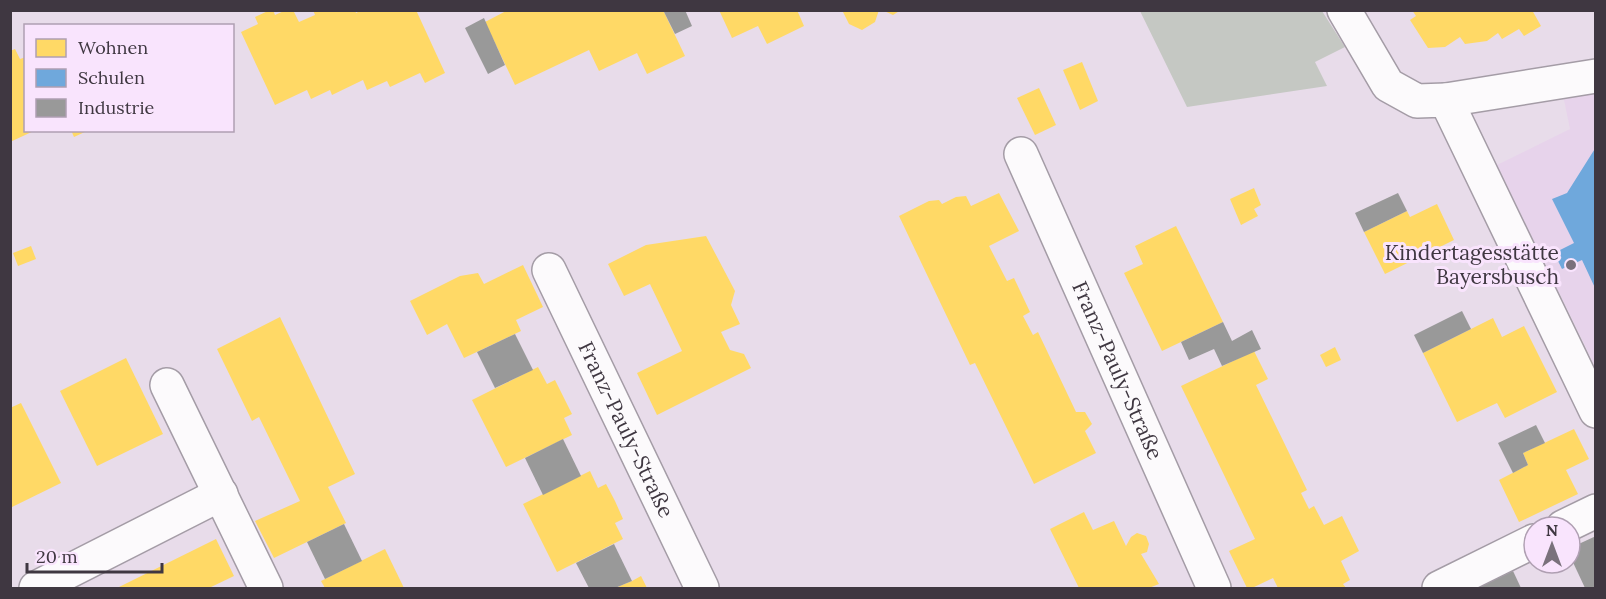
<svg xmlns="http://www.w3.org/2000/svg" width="1606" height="599" font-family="Lora,serif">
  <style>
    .built { fill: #e7d3eb }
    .green { fill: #c5c8c3 }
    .homes { fill: #ffd966 }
    .schools { fill: #6fa8dc }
    .industry { fill: #999 }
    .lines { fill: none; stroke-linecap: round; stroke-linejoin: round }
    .minor-casing { stroke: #a49ca6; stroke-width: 36 }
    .minor { stroke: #fcfafc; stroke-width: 33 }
    .poi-dot { fill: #7a717c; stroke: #f9e4fd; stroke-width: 2 }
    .labels { text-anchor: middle; stroke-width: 6; stroke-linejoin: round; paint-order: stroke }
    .poi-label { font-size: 21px; fill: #3f3741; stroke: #f9e4fd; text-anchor: end }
    .street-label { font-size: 21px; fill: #3f3741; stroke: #f9e4fd }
  </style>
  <rect width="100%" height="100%" fill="#e8dcea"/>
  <path class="built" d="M1595 89V366L1497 165 1570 129 1563 95Z"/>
  <path class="green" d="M1140 11H1322L1345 47 1315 62 1327 86 1187 107Z"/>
  <g class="homes">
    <path d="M270 10H273L275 15 286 10H293L299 22 315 15 313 10H355L356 13 362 10H416L445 73 425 83 420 73 390 87 387 81 367 90 363 80 332 95 330 90 311 99 307 90 275 105 241 32 258 24 255 17Z"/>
    <path d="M508 10H663L685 56 647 74 637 53 599 71 589 50 515 85 485 22Z"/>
    <path d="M719 10H797L804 26 767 44 758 26 732 38Z"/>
    <path d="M842 10H879L875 22 862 30 849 24Z"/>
    <path d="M882 10H901L893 15Z"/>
    <path d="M1412 10H1532L1541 26 1524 36 1519 29 1502 39 1498 33 1487 41 1465 44 1460 37 1445 47 1428 48 1410 20 1416 16Z"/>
    <path d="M15 49 20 59 26 57V130H36L10 142V51Z"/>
    <path d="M1082 62 1098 101 1080 110 1063 70Z"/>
    <path d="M1039 88 1056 125 1035 135 1017 98Z"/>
    <path d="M71 130H89L74 137Z"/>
    <path d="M1254 188 1261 205 1254 209 1258 216 1241 225 1230 199Z"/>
    <path d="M999 193 1019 231 989 246 1007 281 1014 278 1030 312 1023 316 1033 335 1038 332 1076 412H1085L1092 424 1085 431 1096 453 1034 484 975 363 970 365 899 216 929 201 939 200 942 204 956 197 966 196 971 206Z"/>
    <path d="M1437 204 1454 240 1385 274 1364 232 1407 211 1410 217Z"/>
    <path d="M1176 226 1223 322 1162 351 1124 273 1143 264 1135 246Z"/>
    <path d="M706 236 735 291 731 305 740 324 721 332 730 350 744 354 751 368 657 415 637 373 682 351 650 284 624 296 608 264 646 245Z"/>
    <path d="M31 246 36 259 18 266 13 253Z"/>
    <path d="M523 265 543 307 516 320 521 331 464 358 447 324 427 335 410 301 460 276 478 273 484 284Z"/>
    <path d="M280 317 355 474 328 487 346 523 274 558 255 521 300 501 259 417 252 421 217 349Z"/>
    <path d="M1493 318 1502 337 1524 326 1557 392 1505 418 1497 403 1457 422 1423 353Z"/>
    <path d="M1335 347 1341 360 1326 367 1320 355Z"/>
    <path d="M1254 351 1268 379 1256 385 1307 490 1301 493 1309 509 1314 506 1324 525 1342 516 1359 551 1341 561 1350 580 1343 584 1346 588H1278L1273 578 1252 588H1247L1229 551 1255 539 1181 386Z"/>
    <path d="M126 358 163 434 97 466 60 391Z"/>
    <path d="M538 367 547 384 555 380 572 414 564 418 572 435 506 467 472 400Z"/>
    <path d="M21 403 61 483 10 508V408Z"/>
    <path d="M1574 429 1589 459 1566 470 1578 494 1519 522 1499 480 1528 465 1523 453Z"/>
    <path d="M590 471 598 488 606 484 615 501 623 519 615 523 623 539 557 572 523 504Z"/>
    <path d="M1084 512 1093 530 1114 521 1126 546 1131 537 1137 533 1146 536 1149 544 1147 552 1141 554 1159 584 1149 588H1079L1050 529Z"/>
    <path d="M216 539 234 576 209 588H120L119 587Z"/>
    <path d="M385 549 404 588H325L321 581Z"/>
    <path d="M641 576 647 588H615L632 581Z"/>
  </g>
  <path class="schools" d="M1596 147V290L1582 260 1562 269 1554 253 1574 243 1552 199 1567 193Z"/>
  <g class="industry">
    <path d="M663 10H685L692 26 675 34Z"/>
    <path d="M484 18 505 65 488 74 465 28Z"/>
    <path d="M1398 193 1407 211 1364 232 1355 213Z"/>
    <path d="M1462 311 1471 329 1423 353 1414 335Z"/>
    <path d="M1223 322 1232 341 1252 330 1261 349 1222 366 1214 349 1189 360 1181 342Z"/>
    <path d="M515 334 533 370 495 388 477 352Z"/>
    <path d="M1536 425 1545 443 1523 453 1528 465 1513 473 1498 443Z"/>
    <path d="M563 439 581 476 543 495 525 458Z"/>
    <path d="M344 524 362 561 325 579 307 542Z"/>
    <path d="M1596 536V588H1585L1570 556V548Z"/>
    <path d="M614 544 632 581 615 588H589L576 563Z"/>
    <path d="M1513 571 1521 588H1476Z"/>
  </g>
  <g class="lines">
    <g class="minor-casing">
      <g id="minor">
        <path d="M1344 10 1388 85 1417 101 1446 100 1596 411"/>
        <path d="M1446 100 1596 76"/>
        <path id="s1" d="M1021 154 1214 588"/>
        <path id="s2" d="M549 270 702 588"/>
        <path d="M167 385 266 588"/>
        <path d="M1563 527 1596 511"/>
        <path d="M36 588 221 494"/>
        <path d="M1439 588 1534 541"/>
      </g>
    </g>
    <use href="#minor" class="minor"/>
  </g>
  <circle class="poi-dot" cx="1571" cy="265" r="6"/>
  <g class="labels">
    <g class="poi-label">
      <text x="1559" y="260">Kindertagesstätte<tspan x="1559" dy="24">Bayersbusch</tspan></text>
    </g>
    <g class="street-label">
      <text dy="7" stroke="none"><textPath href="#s1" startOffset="237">Franz-Pauly-Straße</textPath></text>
      <text dy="7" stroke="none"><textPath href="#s2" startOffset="177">Franz-Pauly-Straße</textPath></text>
    </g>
  </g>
  <rect width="1606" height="599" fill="none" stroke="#3f3741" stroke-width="24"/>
  <rect x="24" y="24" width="210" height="108" fill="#f9e4fd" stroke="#af9fb2" stroke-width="1.5"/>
  <rect x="36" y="39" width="30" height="18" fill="#ffd966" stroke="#af9fb2" stroke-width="1.5"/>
  <text x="78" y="54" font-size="18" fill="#3f3741">Wohnen</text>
  <rect x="36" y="69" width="30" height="18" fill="#6fa8dc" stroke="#af9fb2" stroke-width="1.5"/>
  <text x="78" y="84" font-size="18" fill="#3f3741">Schulen</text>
  <rect x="36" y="99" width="30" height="18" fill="#999999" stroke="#af9fb2" stroke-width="1.5"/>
  <text x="78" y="114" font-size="18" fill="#3f3741">Industrie</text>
  <g transform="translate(1552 545)"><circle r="28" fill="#f9e4fd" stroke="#af9fb2" stroke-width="1.5"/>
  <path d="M0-4.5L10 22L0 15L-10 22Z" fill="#7a717c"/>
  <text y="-9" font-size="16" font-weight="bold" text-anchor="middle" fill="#3f3741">N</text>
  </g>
  <path d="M27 563v9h135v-9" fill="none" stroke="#3f3741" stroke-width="3"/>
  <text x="36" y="563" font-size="18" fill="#3f3741" stroke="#f9e4fd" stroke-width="4.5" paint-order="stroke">20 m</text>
</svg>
